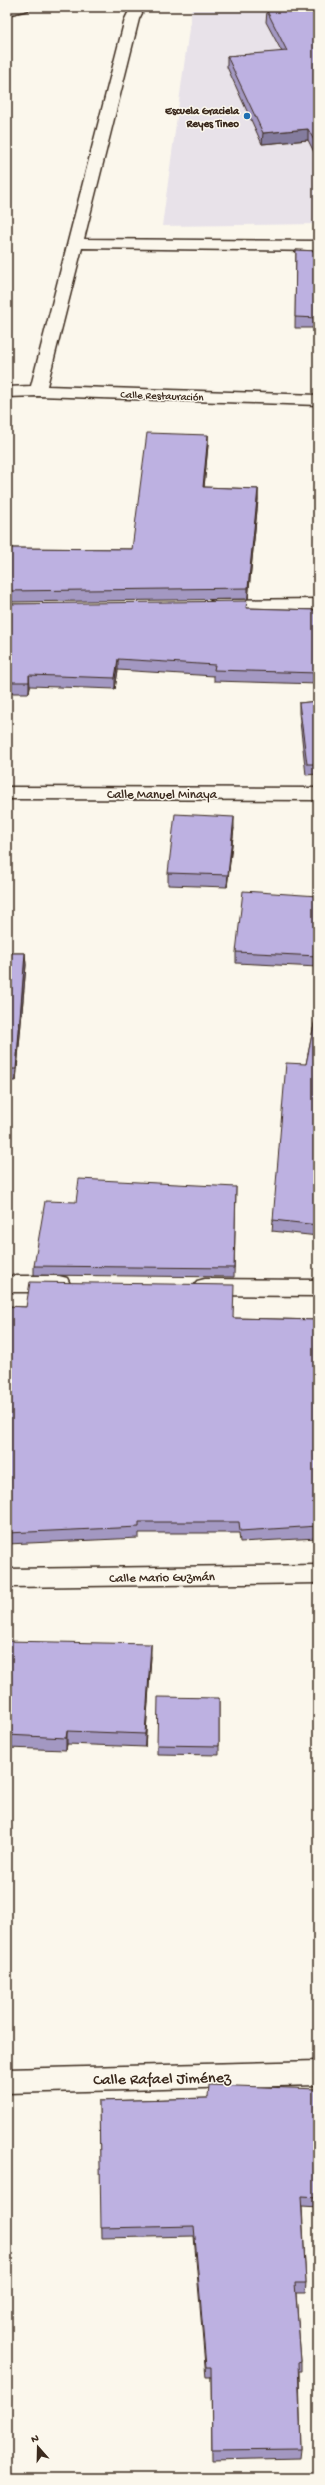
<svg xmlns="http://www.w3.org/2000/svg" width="325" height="2485" font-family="'Gochi Hand',sans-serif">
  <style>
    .built { fill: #e8e2e9 }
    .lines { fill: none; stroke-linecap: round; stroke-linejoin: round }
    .lane-casing { stroke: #3b2a1e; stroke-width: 3 }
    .street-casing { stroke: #3b2a1e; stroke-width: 3 }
    .lane { fill: #fbf7ec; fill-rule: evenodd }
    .street { fill: #fbf7ec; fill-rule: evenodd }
    .wall { fill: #a398c2; stroke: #3b2a1e }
    .shaded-wall { fill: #847c9e; stroke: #3b2a1e }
    .building { fill: #bdb1e1; stroke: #3b2a1e }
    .poi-dot { fill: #1f6fb2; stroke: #fbf7ec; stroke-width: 1.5 }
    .labels { text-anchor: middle; stroke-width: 3; stroke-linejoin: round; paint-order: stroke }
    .far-poi-label { font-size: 11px; font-weight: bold; fill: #3b2a1e; stroke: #fbf7ec; text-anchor: end }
    .far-street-label { font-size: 11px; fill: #3b2a1e; stroke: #fbf7ec }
    .street-label { font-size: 13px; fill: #3b2a1e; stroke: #fbf7ec }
    .near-street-label { font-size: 16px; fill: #3b2a1e; stroke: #fbf7ec }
  </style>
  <rect width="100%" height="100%" fill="#fbf7ec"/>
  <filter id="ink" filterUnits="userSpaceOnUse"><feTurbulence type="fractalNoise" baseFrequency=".025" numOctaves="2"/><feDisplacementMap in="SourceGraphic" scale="8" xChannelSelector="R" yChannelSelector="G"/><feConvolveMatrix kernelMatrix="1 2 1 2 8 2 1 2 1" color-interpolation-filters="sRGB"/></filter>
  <g filter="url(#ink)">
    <path class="built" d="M192 7H318V224L162 226Z"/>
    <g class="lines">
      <g class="lane-casing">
        <path id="lane" d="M7 7H30L28 10 7 15Z"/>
      </g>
      <g class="street-casing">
        <g id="street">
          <path d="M131 7H145L139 19 84 239 318 241V251L82 248 47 386 318 395V405L38 396 7 397V387L31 386 125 19Z"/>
          <path d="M318 599V609L217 610 211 609 208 605 211 601 217 600Z"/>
          <path d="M7 787 318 788V800L7 799Z"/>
          <path d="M7 1276H59L67 1278 70 1284 67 1290 59 1292H7Z"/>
          <path d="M205 1279 318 1280V1296L205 1295 197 1293 194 1287 197 1281Z"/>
          <path d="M318 1565V1583L7 1587V1569Z"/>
          <path d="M318 2061V2085L7 2093V2069Z"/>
        </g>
      </g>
      <use href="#lane" class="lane"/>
      <use href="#street" class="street"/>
    </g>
    <g class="wall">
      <path d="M318 7V160L308 140 262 144 227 67V56L282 52 266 22 267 11Z"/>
      <path d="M296 250 318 251V328H295Z"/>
      <path d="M208 435V445L204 487 258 489V500L248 599 7 602V548L132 549Z"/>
      <path d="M7 604 247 608 318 610V684L214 681V676L118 670 115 689 30 686 29 693H7Z"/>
      <path d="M318 701V774L306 775 299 713V703Z"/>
      <path d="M234 828 227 887 168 885V873Z"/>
      <path d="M318 896V967L236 963V952Z"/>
      <path d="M7 953H25L26 965 16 1081H7Z"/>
      <path d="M318 1005V1236L272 1231 273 1220 306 1064Z"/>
      <path d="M236 1187 234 1277 34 1275V1266Z"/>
      <path d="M7 1306 233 1318 318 1320V1538L240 1542 239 1533H139V1538L7 1544Z"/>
      <path d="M7 1641 151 1656 145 1747 67 1744 66 1750 7 1748Z"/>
      <path d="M219 1698V1755L157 1754V1745Z"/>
      <path d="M318 2089V2207L302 2206 306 2283 305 2293H296L301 2361V2371H299L301 2449 300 2458 212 2460 211 2377H206L194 2236 102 2238 99 2101 208 2098Z"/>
    </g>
    <g class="shaded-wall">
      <path d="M308 129V140L262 144 263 133Z"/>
      <path d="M208 435V445L203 498V487Z"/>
      <path d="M258 489V500L248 599V588Z"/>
      <path d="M118 659V670L115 689V678Z"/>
      <path d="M29 675 30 686 29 693Z"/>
      <path d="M234 817V828L227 887 228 875Z"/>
      <path d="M25 953 26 965 16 1081V1069Z"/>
      <path d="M151 1644V1656L145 1747V1734Z"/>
      <path d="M67 1731V1744L66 1750V1738Z"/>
    </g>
    <g class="building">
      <path d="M314 7H318V148L308 129 263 133 227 56 287 51 267 11Z"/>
      <path d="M296 250 318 251V318L295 317Z"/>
      <path d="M147 433 208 435 203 487 258 489 248 588 7 591V548L132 549Z"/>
      <path d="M247 601 246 608 318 610V673L214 670 215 665 118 659 115 678 29 675V682H7V604Z"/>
      <path d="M318 701V764H307L299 703Z"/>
      <path d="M175 814 234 817 228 875 168 873Z"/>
      <path d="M243 891 318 896V956L236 952Z"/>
      <path d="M7 953H25L16 1069H7Z"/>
      <path d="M318 1005V1225L273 1220 286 1063 306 1064Z"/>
      <path d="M79 1179 236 1187 234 1268 34 1266 45 1201 76 1202Z"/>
      <path d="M30 1282 234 1285 233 1318 318 1320V1526L240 1531 239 1522H139V1527L7 1533V1306L26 1307Z"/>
      <path d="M7 1641 151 1644 145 1734 67 1731 66 1738 7 1735Z"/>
      <path d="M158 1697 219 1698V1746L157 1745Z"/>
      <path d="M209 2085 318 2089V2197L301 2196 306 2283H295L301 2361 298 2362 301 2449 212 2450 211 2367H206L194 2226 101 2228 99 2101 208 2098Z"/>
    </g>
  </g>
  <circle class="poi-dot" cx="247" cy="116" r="4"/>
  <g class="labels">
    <g class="far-poi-label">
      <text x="239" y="114">Escuela Graciela<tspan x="239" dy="13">Reyes Tineo</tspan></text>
    </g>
    <g class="far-street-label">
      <text transform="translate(162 395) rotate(2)" y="4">Calle Restauración</text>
    </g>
    <g class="street-label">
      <text x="162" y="798">Calle Manuel Minaya</text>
      <text transform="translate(162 1576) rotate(-1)" y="5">Calle Mario Guzmán</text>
    </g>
    <g class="near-street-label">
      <text transform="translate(162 2077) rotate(-1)" y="6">Calle Rafael Jiménez</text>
    </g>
  </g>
  <rect width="325" height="2485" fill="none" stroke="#fbf7ec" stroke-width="24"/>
  <rect x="12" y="12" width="301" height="2461" fill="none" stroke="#3b2a1e" stroke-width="1.5" filter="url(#ink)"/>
  <g transform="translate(38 2447) rotate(340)" stroke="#fbf7ec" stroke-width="3" paint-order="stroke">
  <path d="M0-3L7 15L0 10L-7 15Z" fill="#3b2a1e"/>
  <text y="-6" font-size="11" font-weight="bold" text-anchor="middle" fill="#3b2a1e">N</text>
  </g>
</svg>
